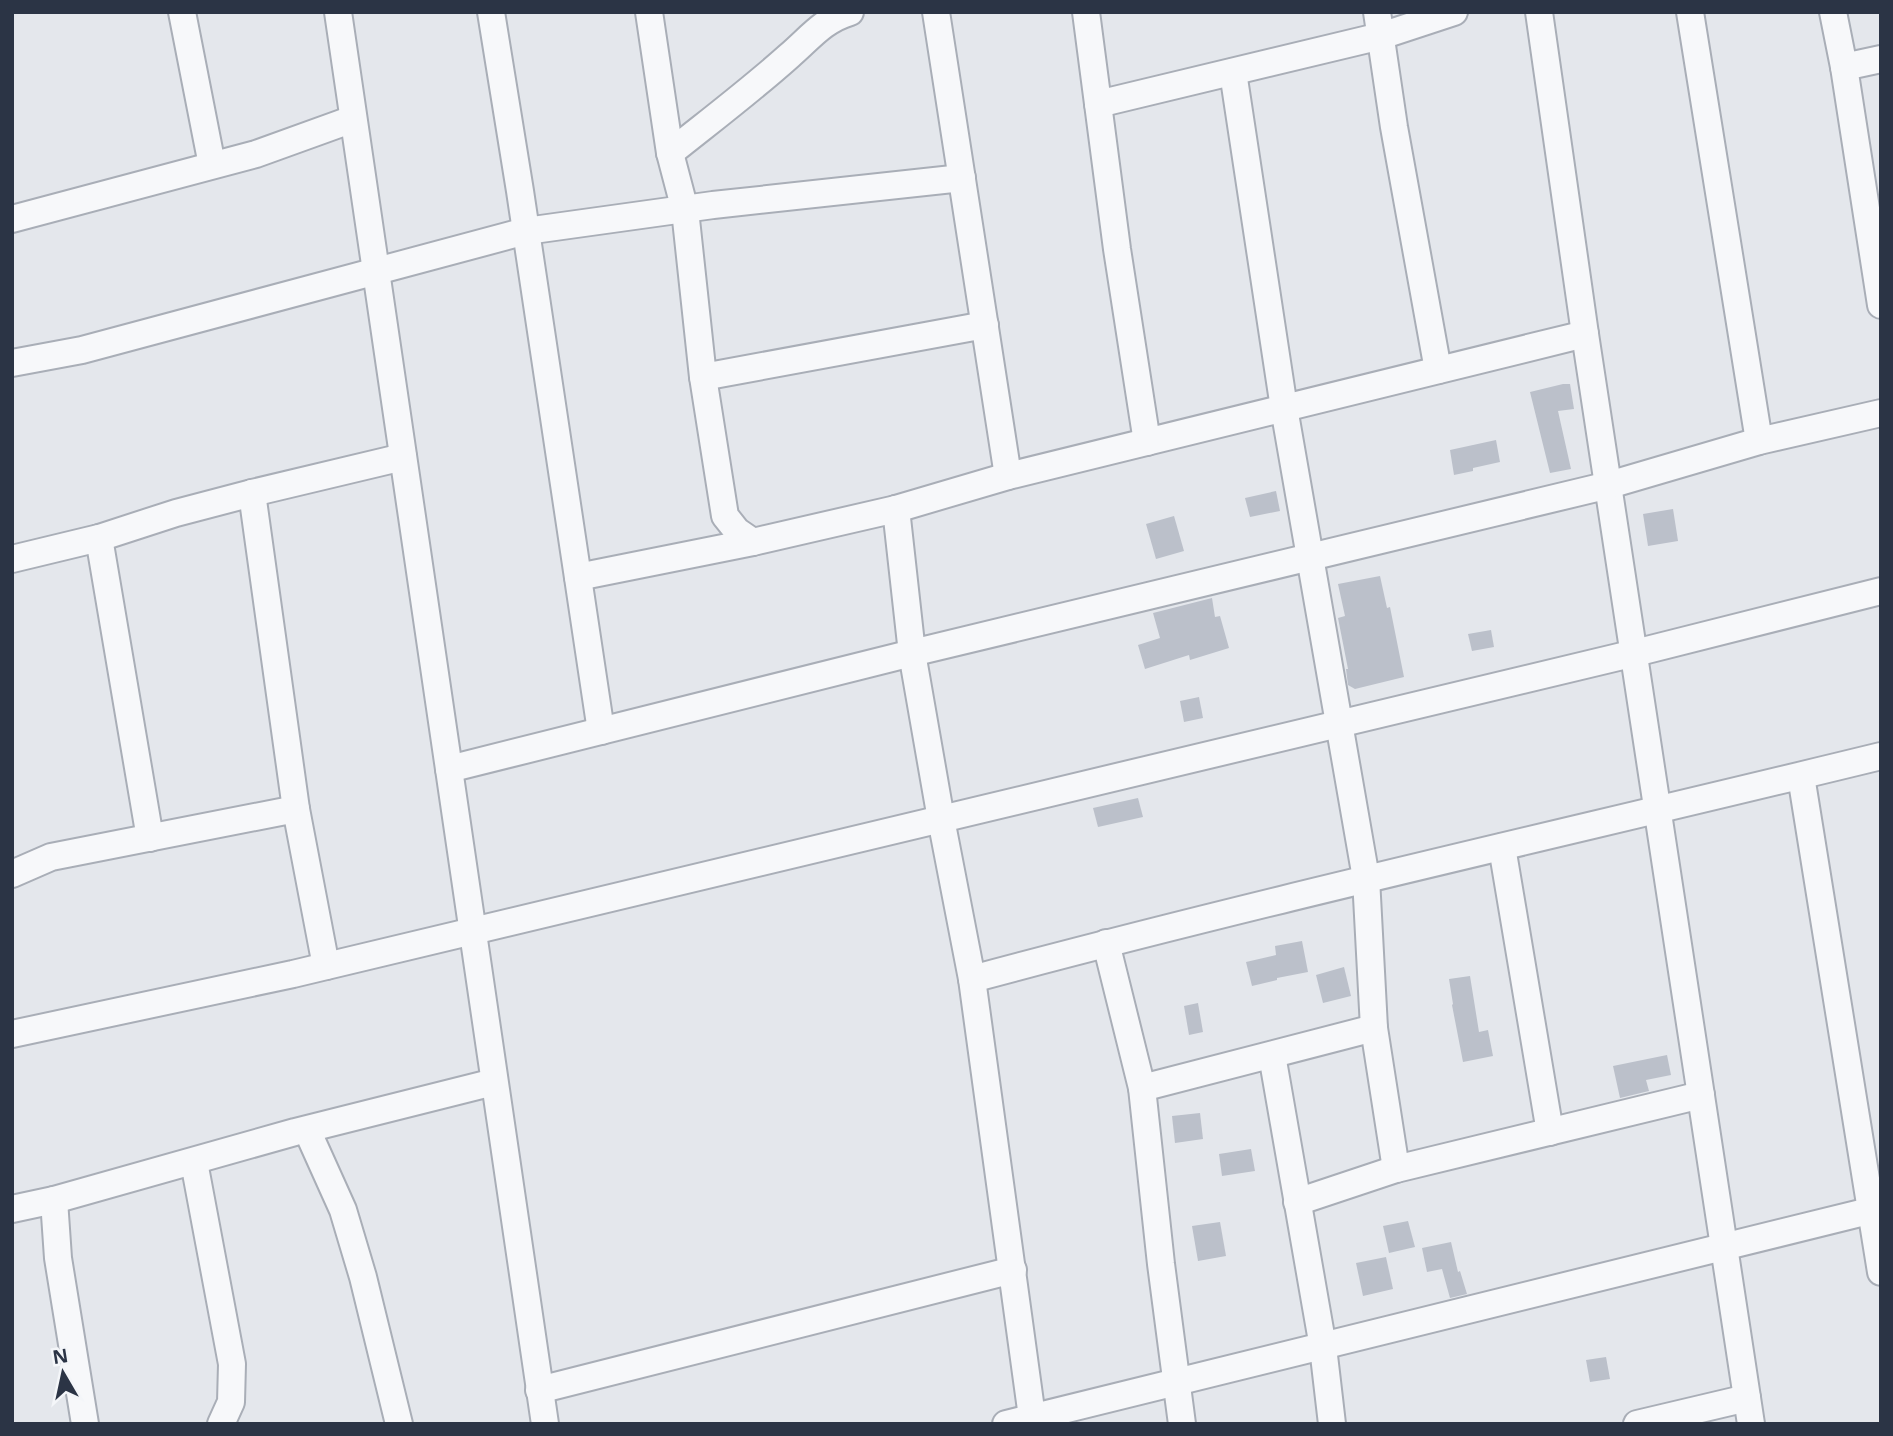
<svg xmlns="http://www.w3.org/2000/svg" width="1893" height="1436" font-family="'Noto Sans',sans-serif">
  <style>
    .building { fill: #bbc0ca }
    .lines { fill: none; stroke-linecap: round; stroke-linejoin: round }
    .minor-casing { stroke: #a9aeb7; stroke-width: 30 }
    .minor { stroke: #f7f8fa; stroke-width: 26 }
  </style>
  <rect width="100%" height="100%" fill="#e4e7ec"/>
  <g class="building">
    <path d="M1563 384H1570L1574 409 1558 411 1571 469 1550 473 1530 392Z"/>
    <path d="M1496 440 1500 462 1473 468V471L1454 475 1450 450Z"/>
    <path d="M1276 491 1280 511 1250 517 1245 498Z"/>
    <path d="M1673 509 1678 541 1648 546 1643 514Z"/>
    <path d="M1174 516 1184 551 1156 559 1146 524Z"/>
    <path d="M1380 576 1387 608 1390 607 1404 677 1355 689 1348 685 1346 669H1348L1338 618 1345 616 1338 584Z"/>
    <path d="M1212 598 1215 617 1220 616 1229 648 1190 660 1189 655 1145 669 1138 645 1160 638 1153 613Z"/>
    <path d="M1491 630 1494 647 1472 651 1468 634Z"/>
    <path d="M1199 697 1203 718 1184 722 1180 701Z"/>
    <path d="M1138 798 1143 817 1098 827 1093 808Z"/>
    <path d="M1302 941 1308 972 1277 978V980L1252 986 1246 962 1276 955 1275 946Z"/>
    <path d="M1344 967 1351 996 1323 1003 1316 975Z"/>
    <path d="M1470 976 1479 1032 1488 1030 1493 1056 1463 1062 1452 1005 1453 1004 1449 979Z"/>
    <path d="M1198 1003 1203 1032 1189 1035 1184 1006Z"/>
    <path d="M1667 1055 1671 1075 1646 1080 1649 1091 1620 1098 1613 1066Z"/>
    <path d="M1200 1113 1203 1139 1175 1143 1172 1116Z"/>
    <path d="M1251 1149 1255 1171 1222 1176 1219 1154Z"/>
    <path d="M1408 1221 1415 1247 1389 1253 1383 1226Z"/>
    <path d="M1220 1222 1226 1256 1198 1261 1192 1226Z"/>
    <path d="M1451 1242 1458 1272 1460 1271 1467 1294 1450 1298 1442 1269 1427 1272 1422 1248Z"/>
    <path d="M1386 1257 1393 1289 1363 1296 1356 1263Z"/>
    <path d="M1606 1357 1610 1379 1590 1382 1586 1360Z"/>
  </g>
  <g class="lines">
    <g class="minor-casing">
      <g id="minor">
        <path d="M182 12 212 165"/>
        <path d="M338 12 545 1424"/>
        <path d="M491 12 520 191 601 731"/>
        <path d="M649 12 670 153 685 210 703 377 725 516 737 531 753 542"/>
        <path d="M936 12 1008 476"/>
        <path d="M1086 12 1117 249 1147 442"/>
        <path d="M1377 12 1394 127 1438 370"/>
        <path d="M1539 12 1585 334 1751 1424"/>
        <path d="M1690 12 1759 441"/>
        <path d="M1833 12 1844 67 1881 305"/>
        <path d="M1844 67 1881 59"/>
        <path d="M1233 72 1284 408 1366 878 1374 1028 1396 1169"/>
        <path d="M1098 104 1381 36 1454 12"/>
        <path d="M670 153C710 121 751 90 789 56 810 38 823 20 850 12"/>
        <path d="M12 219 256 154 353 119"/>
        <path d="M12 363 82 350 526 231 713 205 962 178"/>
        <path d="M703 377 985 325"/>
        <path d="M252 493 296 809 326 966"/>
        <path d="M896 509 912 653 941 819 972 979 1032 1417"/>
        <path d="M99 538 150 838"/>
        <path d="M12 559 99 538 176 513 252 493 403 457"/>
        <path d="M578 577 753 542 896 509 1008 476 1585 334"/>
        <path d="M449 769 912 653 1609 485 1759 441 1881 413"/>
        <path d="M1801 776 1881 1272"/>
        <path d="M1502 847 1550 1132"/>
        <path d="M12 874 51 857 296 809"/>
        <path d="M1106 943 1142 1088 1161 1264 1182 1424"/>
        <path d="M972 979C1273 898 1578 830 1881 756"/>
        <path d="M12 1034 293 974 1635 653 1881 591"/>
        <path d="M1272 1055 1323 1347 1332 1424"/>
        <path d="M1142 1088 1374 1028"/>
        <path d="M307 1130 343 1210 363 1277 399 1424"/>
        <path d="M194 1162 232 1364 231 1402 221 1424"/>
        <path d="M54 1200 58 1258 85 1424"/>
        <path d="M1297 1202 1396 1169 1701 1095"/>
        <path d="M12 1209 54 1200 295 1132 494 1082"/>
        <path d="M539 1390 1013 1270"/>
        <path d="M1006 1424 1881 1208"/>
        <path d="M1637 1424 1747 1398"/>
      </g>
    </g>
    <use href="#minor" class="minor"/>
  </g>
  <rect width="1893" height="1436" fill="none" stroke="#2b3445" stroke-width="28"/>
  <g transform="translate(63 1373) rotate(351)" stroke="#f4f6f9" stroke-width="5" paint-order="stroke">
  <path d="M0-5L12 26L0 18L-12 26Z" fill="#2b3445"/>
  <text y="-10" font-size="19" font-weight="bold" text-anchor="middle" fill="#2b3445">N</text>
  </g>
</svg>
